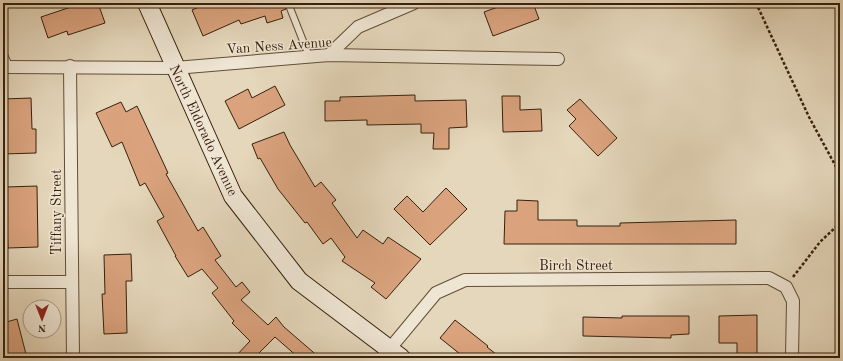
<svg xmlns="http://www.w3.org/2000/svg" width="843" height="361" font-family="'Old Standard TT',serif">
  <style>
    .building { fill: #daa37e; stroke: #37200b }
    .lines { fill: none; stroke-linecap: round; stroke-linejoin: round }
    .lane-casing { stroke: #624e37; stroke-width: 8 }
    .street-casing { stroke: #624e37; stroke-width: 14 }
    .secondary-casing { stroke: #37200b; stroke-width: 20 }
    .path { stroke: #37200b; stroke-width: 2.5; stroke-dasharray: 3 2; stroke-linecap: butt }
    .lane { stroke: #eee5d3; stroke-width: 6 }
    .street { stroke: #eee5d3; stroke-width: 12 }
    .secondary { stroke: #eee5d3; stroke-width: 18 }
    .labels { text-anchor: middle; stroke-width: 3; stroke-linejoin: round; paint-order: stroke }
    .street-label { font-size: 14px; fill: #37200b; stroke: #eee5d3 }
  </style>
  <rect width="100%" height="100%" fill="#e5d7bb"/>
  <filter id="stains"><feTurbulence type="fractalNoise" baseFrequency=".005" numOctaves="4"/><feColorMatrix values="0 0 0 0 .2 0 0 0 0 .09 0 0 0 0 .02 0 0 0 .5 -.17"/></filter>
  <radialGradient id="worn" r=".72"><stop offset=".6" stop-color="#630" stop-opacity="0"/><stop offset="1" stop-color="#630" stop-opacity=".3"/></radialGradient>
  <g class="building">
    <path d="M83 3H98L105 23 68 35 67 31 48 38 41 17Z"/>
    <path d="M208 3H222L224 7 236 3H284L286 9 281 11 283 18 267 23 265 16 241 24 239 20 203 36 192 10Z"/>
    <path d="M509 3H533L539 19 493 36 484 12Z"/>
    <path d="M275 86 285 105 239 129 225 101 248 89 252 98Z"/>
    <path d="M415 95V101L466 100 467 127 449 128V149H433L434 133H421V124L367 125V120L325 121V101H340V97Z"/>
    <path d="M502 96H520V110L541 109 542 131 503 132Z"/>
    <path d="M31 98 32 129H36V153L3 154V99Z"/>
    <path d="M580 99 617 138 598 156 569 126 576 119 567 110Z"/>
    <path d="M121 102 126 112 137 106 168 173 166 174 198 231 203 227 221 256 215 260 236 287 242 282 250 292 241 300 268 325 276 317 284 327 320 358H299L275 337 254 358H234L250 341 232 323 234 321 212 293 218 288 202 269 188 277 175 256H176L157 221 164 217 145 183 140 186 122 142 112 147 96 113Z"/>
    <path d="M284 132 290 145 315 187 321 182 336 200 332 203 357 238 363 230 383 244 388 237 421 259 386 299 371 287 375 283 342 261 345 257 331 238 323 244 307 222 305 223 278 189 260 158 258 159 252 144Z"/>
    <path d="M37 186 38 247 8 248 7 225 3 226V212H7L6 187Z"/>
    <path d="M446 188 467 209 430 245 394 209 407 196 423 212Z"/>
    <path d="M517 200 538 201V220H577V226H620V223L736 220V244H504L505 211H517Z"/>
    <path d="M131 254 132 281H126L127 333 104 334 102 294H105L104 255Z"/>
    <path d="M757 315V358H737V343H719V316Z"/>
    <path d="M622 316H689V334L671 335V338L583 336V317L622 318Z"/>
    <path d="M17 319 27 358H3V323Z"/>
    <path d="M455 320 488 346 487 347 501 358H465L440 338Z"/>
  </g>
  <g class="lines">
    <g class="lane-casing">
      <g id="lane">
        <path d="M288 3 309 56"/>
        <path d="M3 52 9 66"/>
      </g>
    </g>
    <g class="street-casing">
      <g id="street">
        <path d="M329 55 358 27 414 3"/>
        <path d="M70 66 73 358"/>
        <path d="M3 67 175 68 329 55 558 59"/>
        <path d="M3 282H71"/>
        <path d="M382 358 436 293 465 280 769 278 786 287 793 301 792 358"/>
      </g>
    </g>
    <g class="secondary-casing">
      <path id="secondary" d="M147 3 233 196 299 281 401 358"/>
    </g>
    <g class="path">
      <path d="M756 3 809 117 840 174"/>
      <path d="M793 277 820 242 840 223"/>
    </g>
    <use href="#lane" class="lane"/>
    <use href="#street" class="street"/>
    <use href="#secondary" class="secondary"/>
  </g>
  <g class="labels">
    <g class="street-label">
      <text transform="translate(279 45) rotate(-4)" y="5">Van Ness Avenue</text>
      <text transform="translate(204 130) rotate(65)" y="5">North Eldorado Avenue</text>
      <text transform="translate(56 212) rotate(-90)" y="5">Tiffany Street</text>
      <text x="576" y="270">Birch Street</text>
    </g>
  </g>
  <rect width="843" height="361" fill="none" stroke="#e5d7bb" stroke-width="16"/>
  <rect x="4" y="4" width="835" height="353" fill="none" stroke="#37200b" stroke-width="2"/>
  <rect x="8" y="8" width="827" height="345" fill="none" stroke="#37200b"/>
  <g transform="translate(42 319) rotate(180)"><circle r="19" fill="#eee5d3" stroke="#a59683"/>
  <path d="M0-3L7 15L0 10L-7 15Z" fill="#8f2418"/>
  <text y="-6" font-size="11" font-weight="bold" text-anchor="middle" fill="#37200b">N</text>
  </g>
  <rect width="100%" height="100%" filter="url(#stains)"/>
  <rect width="100%" height="100%" fill="url(#worn)"/>
</svg>
